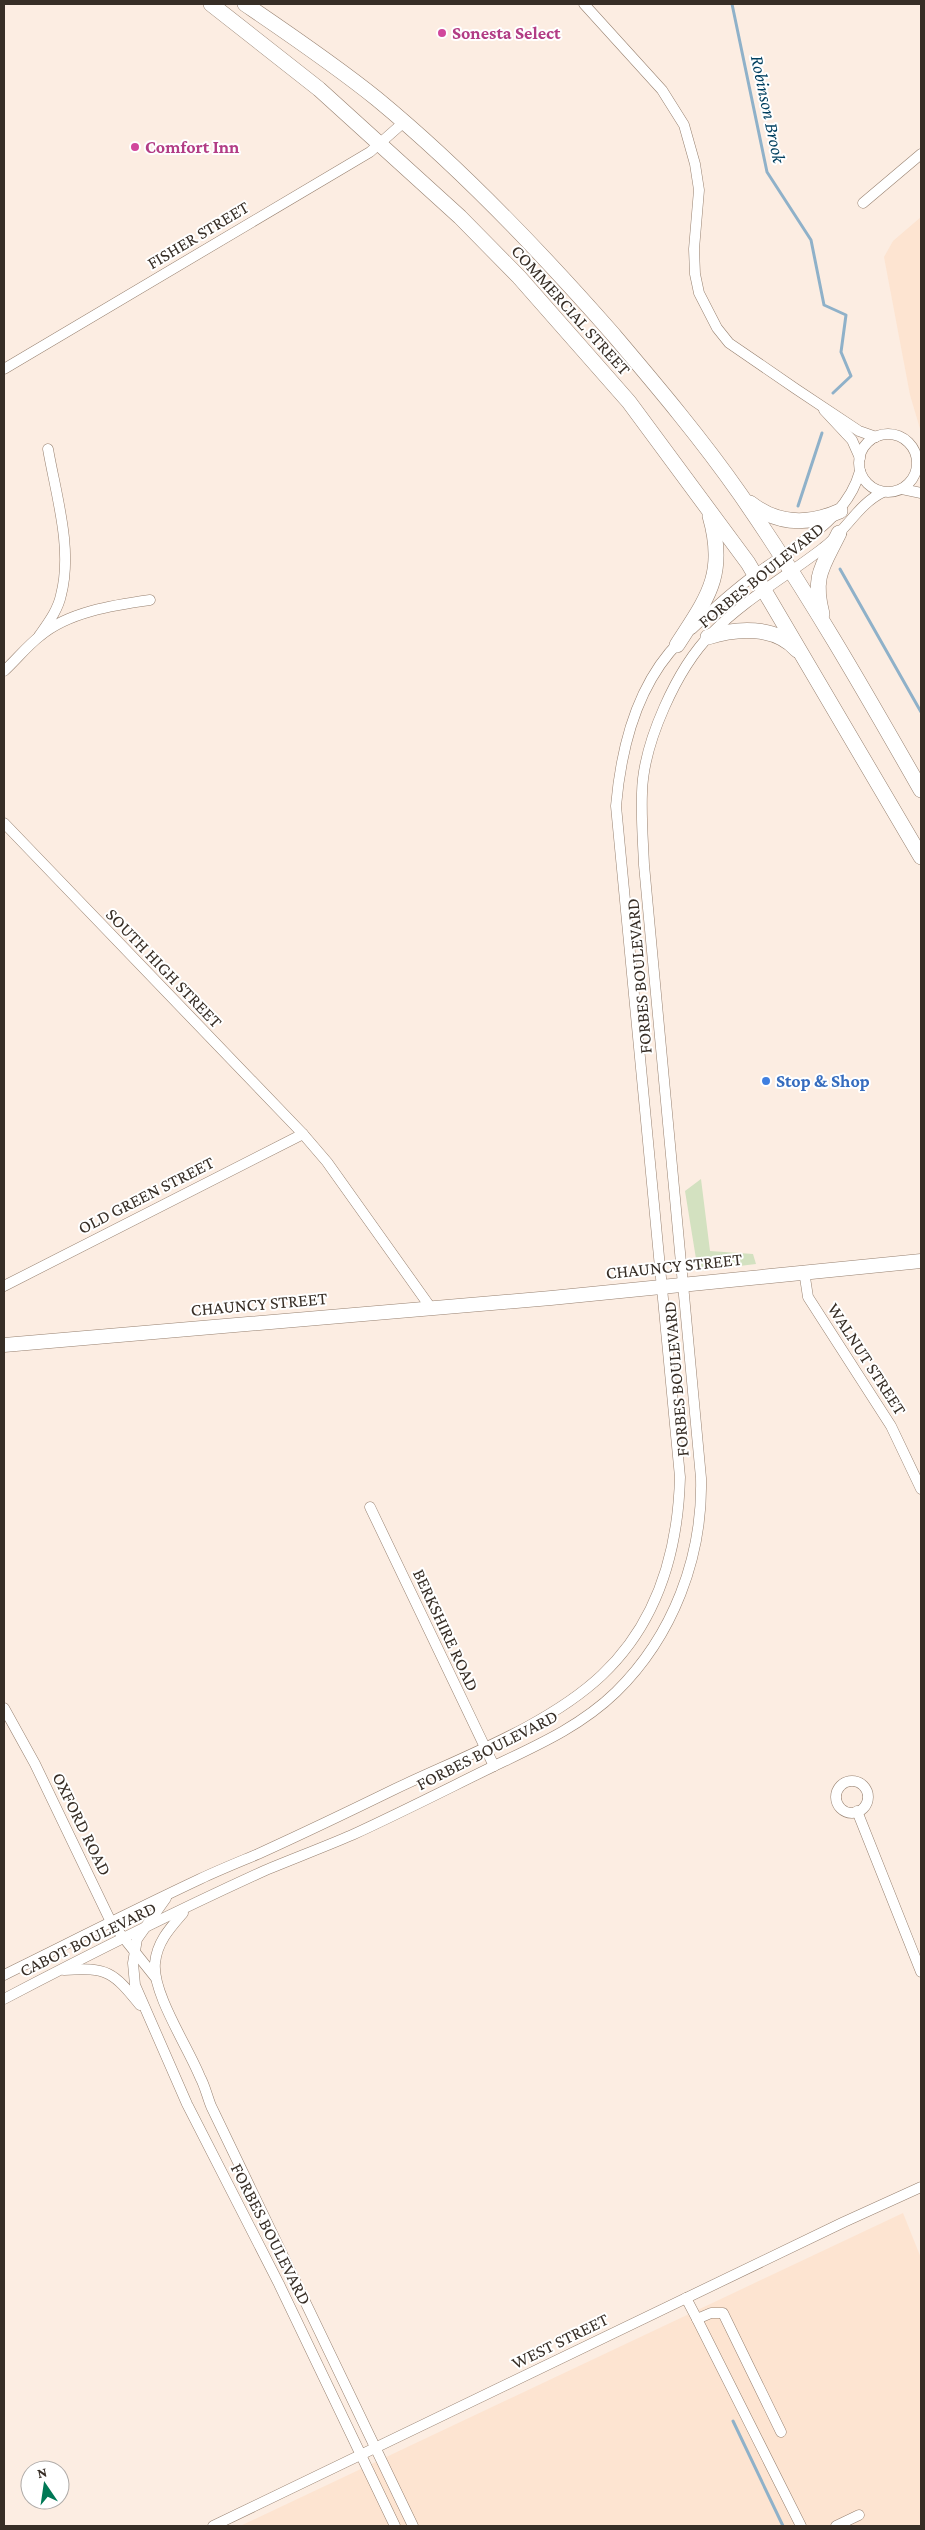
<svg xmlns="http://www.w3.org/2000/svg" width="925" height="2530" font-family="'Crimson Pro',serif">
  <style>
    .built { fill: #fde4d1 }
    .green { fill: #d3e1c0 }
    .lines { fill: none; stroke-linecap: round; stroke-linejoin: round }
    .stream { stroke: #8fb1c9; stroke-width: 3 }
    .minor-casing { stroke: #978170; stroke-width: 11 }
    .major-casing { stroke: #978170; stroke-width: 15 }
    .highway-casing { stroke: #978170; stroke-width: 16 }
    .minor { stroke: #fff; stroke-width: 10 }
    .major { stroke: #fff; stroke-width: 14 }
    .highway { stroke: #fff; stroke-width: 15 }
    .hotel-dot { fill: #d1479c; stroke: #fff; stroke-width: 2 }
    .shop-dot { fill: #3f7fe0; stroke: #fff; stroke-width: 2 }
    .labels { text-anchor: middle; stroke-width: 4; stroke-linejoin: round; paint-order: stroke }
    .hotel-label { font-size: 18px; font-weight: bold; fill: #b23c85; stroke: #fff; text-anchor: start }
    .street-label { font-size: 18px; fill: #372e26; stroke: #fff }
    .shop-label { font-size: 18px; font-weight: bold; fill: #366cbe; stroke: #fff; text-anchor: start }
    .water-label { font-size: 19px; font-style: italic; fill: #003f5f; stroke: #fff }
  </style>
  <rect width="100%" height="100%" fill="#fcede2"/>
  <g class="built">
    <path d="M921 217V432L910 395 884 257 893 241Z"/>
    <path d="M903 2213 921 2258V2526H240Z"/>
  </g>
  <path class="green" d="M701 1179 710 1251 753 1254 756 1264 698 1271 685 1191Z"/>
  <g class="lines">
    <g class="stream">
      <path d="M732 4 767 172 811 240 824 305 846 315 841 352 851 376 833 393"/>
      <path d="M798 506 822 433"/>
      <path d="M840 569 921 712"/>
      <path d="M733 2421 783 2526"/>
    </g>
    <g class="minor-casing">
      <g id="minor">
        <path d="M584 4 662 90 684 125 695 164 699 190 694 249 695 274 699 293 717 328 729 343 796 389 859 431 876 437"/>
        <path d="M863 203 921 154"/>
        <path d="M4 369 370 152 404 122"/>
        <path d="M824 410 852 440 860 458"/>
        <circle cx="888" cy="463" r="29"/>
        <path d="M902 489 921 493"/>
        <path d="M692 629C713 609 733 591 756 574 795 546 847 520 860 471"/>
        <path d="M39 636C48 623 58 610 61 595 73 549 56 495 48 449"/>
        <path d="M4 671C16 660 27 646 40 636 68 612 114 605 150 600"/>
        <path d="M4 823 303 1134 327 1162 431 1308"/>
        <path d="M804 1271 808 1297 891 1426 921 1489"/>
        <path d="M4 1286 303 1134"/>
        <path d="M370 1507 494 1766"/>
        <path d="M4 1708 35 1764 111 1922 155 1977"/>
        <circle cx="852" cy="1797" r="16"/>
        <path d="M857 1811 921 1972"/>
        <path d="M166 1898 137 1939 133 1963 135 1985 187 2104 279 2284 395 2526"/>
        <path d="M183 1913C170 1928 157 1942 155 1963 152 1993 188 2047 200 2077 205 2086 207 2096 211 2106L413 2526"/>
        <path d="M64 1970C108 1967 113 1972 140 2005"/>
        <path d="M4 1975C69 1943 134 1910 200 1879 219 1870 239 1862 258 1854 304 1833 350 1811 395 1789 462 1757 548 1726 602 1675 658 1622 678 1552 680 1477L616 806C621 748 637 684 680 641"/>
        <path d="M4 1999C90 1954 178 1910 266 1870 295 1858 324 1847 352 1835 400 1813 447 1789 494 1766 538 1745 581 1726 616 1692 673 1636 703 1557 701 1478L644 865C643 841 641 817 642 793 643 743 677 668 712 633 744 600 787 576 823 548 846 531 858 504 883 492"/>
        <path d="M686 2298 697 2319"/>
        <path d="M781 2432 723 2313H711L697 2319 801 2526"/>
        <path d="M213 2526 844 2222 921 2187"/>
        <path d="M836 2526 859 2515"/>
      </g>
    </g>
    <g class="major-casing">
      <path id="major" d="M4 1345 551 1298 921 1261"/>
    </g>
    <g class="highway-casing">
      <g id="highway">
        <path d="M211 4 319 89 460 217 519 277 629 402 748 563 921 857"/>
        <path d="M245 4C289 34 335 65 377 99 462 169 539 250 612 333 656 385 701 438 740 494 806 589 864 690 921 790"/>
        <path d="M750 503C778 525 809 525 840 511"/>
        <path d="M822 614C812 576 823 566 839 533"/>
        <path d="M708 637C736 628 775 625 797 650"/>
        <path d="M677 645C707 598 727 575 710 516"/>
      </g>
    </g>
    <use href="#minor" class="minor"/>
    <use href="#major" class="major"/>
    <use href="#highway" class="highway"/>
  </g>
  <g class="hotel-dot">
    <circle cx="442" cy="33" r="5"/>
    <circle cx="135" cy="147" r="5"/>
  </g>
  <circle class="shop-dot" cx="766" cy="1081" r="5"/>
  <g class="labels">
    <g class="hotel-label">
      <text x="452" y="39">Sonesta Select</text>
      <text x="145" y="153">Comfort Inn</text>
    </g>
    <g class="street-label">
      <text transform="translate(198 235) rotate(-31)" y="6">FISHER STREET</text>
      <text transform="translate(571 310) rotate(48)" y="6">COMMERCIAL STREET</text>
      <text transform="translate(761 575) rotate(-39)" y="6">FORBES BOULEVARD</text>
      <text transform="translate(164 968) rotate(46)" y="6">SOUTH HIGH STREET</text>
      <text transform="translate(639 976) rotate(-95)" y="6">FORBES BOULEVARD</text>
      <text transform="translate(146 1195) rotate(-27)" y="6">OLD GREEN STREET</text>
      <text transform="translate(674 1266) rotate(-6)" y="6">CHAUNCY STREET</text>
      <text transform="translate(259 1304) rotate(-5)" y="6">CHAUNCY STREET</text>
      <text transform="translate(867 1359) rotate(57)" y="6">WALNUT STREET</text>
      <text transform="translate(676 1379) rotate(-95)" y="6">FORBES BOULEVARD</text>
      <text transform="translate(446 1630) rotate(65)" y="6">BERKSHIRE ROAD</text>
      <text transform="translate(487 1750) rotate(-27)" y="6">FORBES BOULEVARD</text>
      <text transform="translate(82 1824) rotate(64)" y="6">OXFORD ROAD</text>
      <text transform="translate(88 1939) rotate(-26)" y="6">CABOT BOULEVARD</text>
      <text transform="translate(271 2234) rotate(63)" y="6">FORBES BOULEVARD</text>
      <text transform="translate(560 2341) rotate(-26)" y="6">WEST STREET</text>
    </g>
    <g class="shop-label">
      <text x="776" y="1087">Stop &amp; Shop</text>
    </g>
    <g class="water-label">
      <text transform="translate(769 109) rotate(78)" y="7">Robinson Brook</text>
    </g>
  </g>
  <rect width="925" height="2530" fill="none" stroke="#372e26" stroke-width="10"/>
  <g transform="translate(45 2485) rotate(347)"><circle r="24" fill="#ffffff" stroke="#afaba8"/>
  <path d="M0-4L9 19L0 12L-9 19Z" fill="#007855"/>
  <text y="-8" font-size="14" font-weight="bold" text-anchor="middle" fill="#372e26">N</text>
  </g>
</svg>
